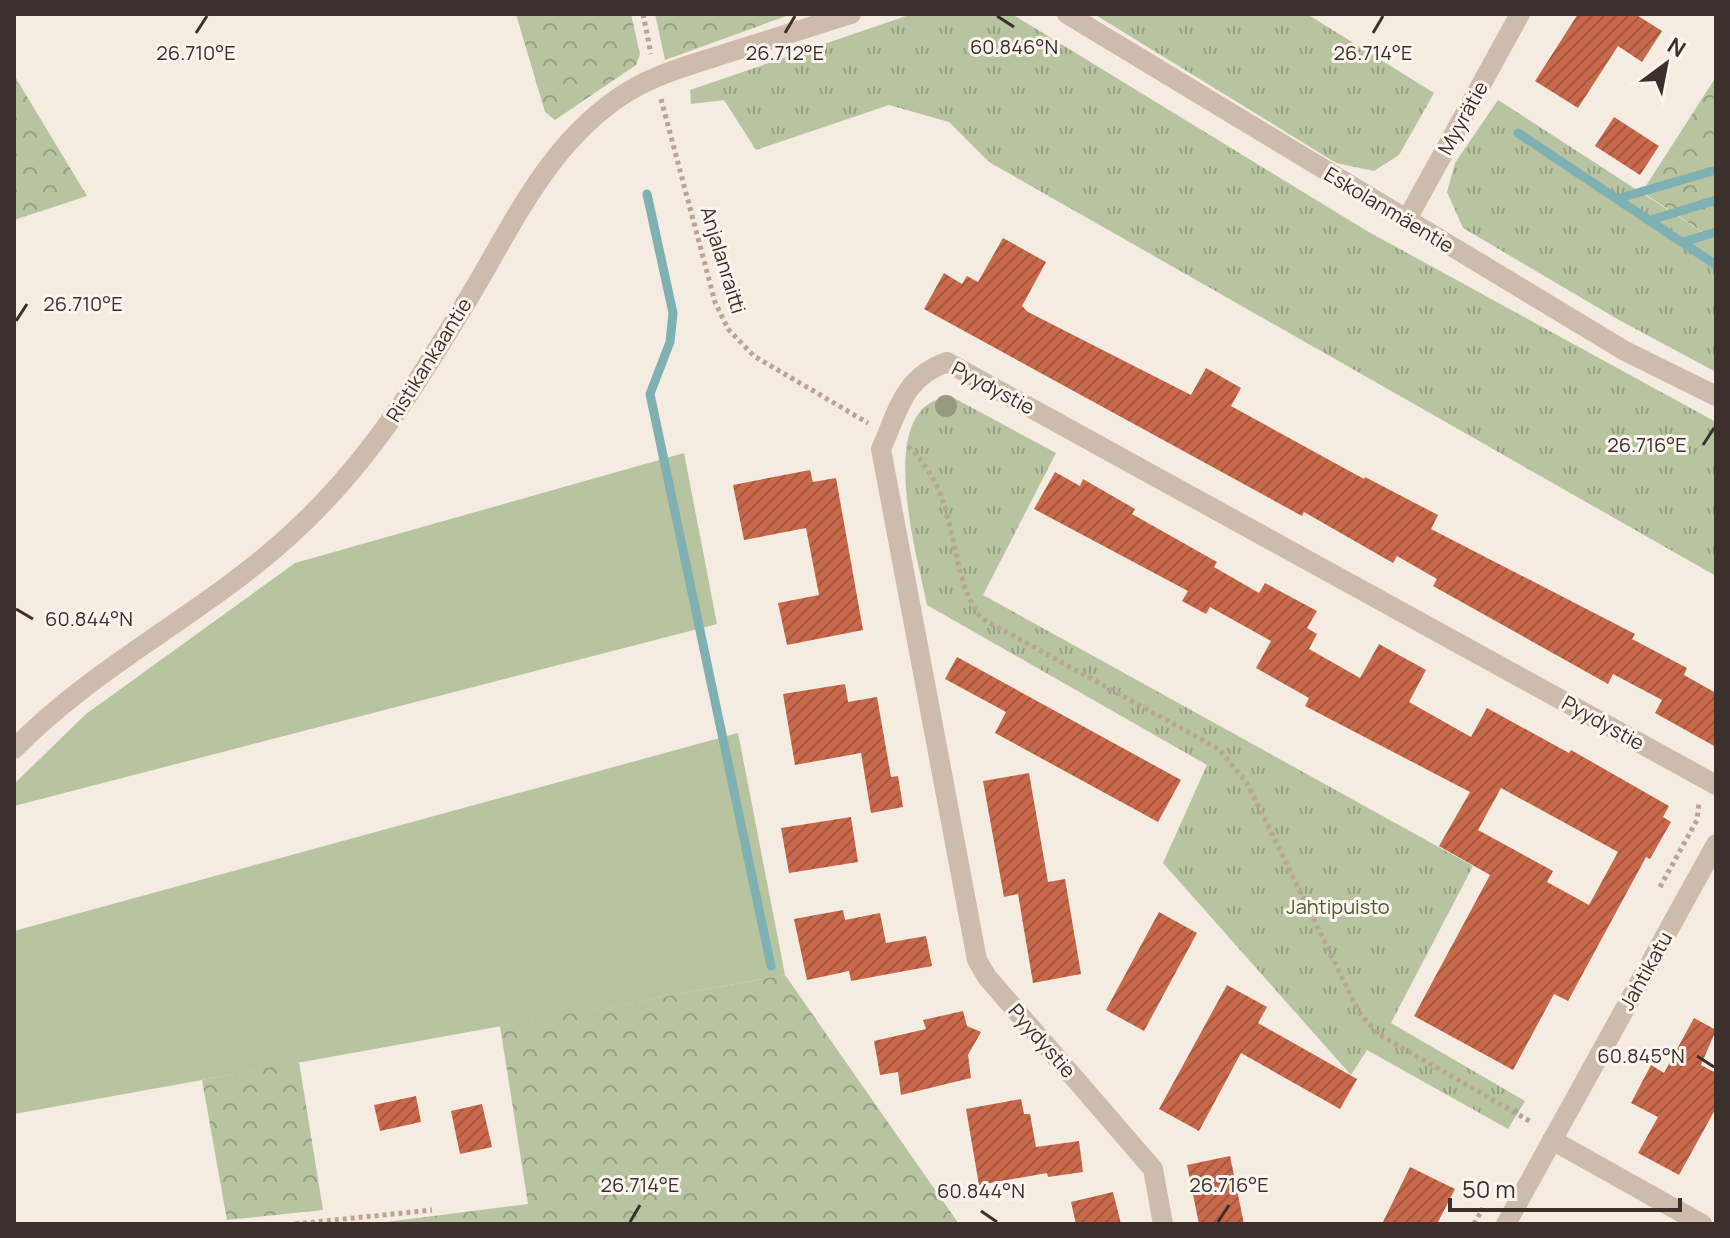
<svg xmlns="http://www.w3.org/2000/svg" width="1730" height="1238" font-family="Manrope,sans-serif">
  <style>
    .grass { fill: #b8c4a0 }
    .forest { fill: url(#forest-crowns) }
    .park { fill: url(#park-tufts) }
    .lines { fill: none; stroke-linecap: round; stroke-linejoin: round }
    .stream { stroke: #7fb0b2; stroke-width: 9 }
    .building { fill: url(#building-hatch); fill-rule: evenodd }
    .path { stroke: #b9a596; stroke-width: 5; stroke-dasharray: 4 4; stroke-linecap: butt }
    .street { stroke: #cdbbac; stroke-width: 20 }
    .tree { fill: #969b7f }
    .ticks { fill: none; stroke: #3b302b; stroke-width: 3 }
    .labels { text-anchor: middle; stroke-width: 6; stroke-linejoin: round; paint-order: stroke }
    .street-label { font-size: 20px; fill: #3b302b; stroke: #fbf5ee }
    .park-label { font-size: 20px; fill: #4a5a2e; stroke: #fbf5ee }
    .ticks-label { font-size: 20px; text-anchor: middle; fill: #3b302b; stroke: #fbf5ee; stroke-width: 6; stroke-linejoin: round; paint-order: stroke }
  </style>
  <defs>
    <pattern id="forest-crowns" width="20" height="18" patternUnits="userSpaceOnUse" patternTransform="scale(2)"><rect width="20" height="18" fill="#b8c4a0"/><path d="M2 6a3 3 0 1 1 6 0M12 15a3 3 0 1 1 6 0" fill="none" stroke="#97a083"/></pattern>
    <pattern id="park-tufts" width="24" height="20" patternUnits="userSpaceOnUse" patternTransform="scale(2)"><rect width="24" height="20" fill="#b8c4a0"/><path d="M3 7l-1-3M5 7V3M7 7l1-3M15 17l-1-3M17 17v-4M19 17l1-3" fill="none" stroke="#97a083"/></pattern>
    <pattern id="building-hatch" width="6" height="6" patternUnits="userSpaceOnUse" patternTransform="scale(2)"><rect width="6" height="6" fill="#c8694b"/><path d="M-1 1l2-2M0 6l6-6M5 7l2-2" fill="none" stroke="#a4573f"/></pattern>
  </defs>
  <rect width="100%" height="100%" fill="#f4ebe1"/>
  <g class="grass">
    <path d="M684 453 717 624 14 806V784L86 714 295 563Z"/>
    <path d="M738 733 785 975 14 1114V931Z"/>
  </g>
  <g class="forest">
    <path d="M516 14H631L640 54 636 65 555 120 545 112Z"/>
    <path d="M655 14H792L665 60Z"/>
    <path d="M14 75 87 196 14 220Z"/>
    <path d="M1716 77V241L1642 192Z"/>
    <path d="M785 975 959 1224H370L528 1204 500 1026Z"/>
    <path d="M299 1062 323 1210 227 1220 202 1080Z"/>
  </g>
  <g class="park">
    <path d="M912 14H1012L1367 231 1716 422V576L989 162 949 122 889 105 756 150 724 100 691 104 690 90Z"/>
    <path d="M1094 14H1307L1434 93 1399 155 1374 171 1336 163Z"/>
    <path d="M1498 100 1716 241V372L1619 320 1463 228 1447 192 1455 163Z"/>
    <path d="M952 397 1056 453 983 595 1473 866 1391 1023 1525 1101 1508 1129 1367 1050 1351 1075 1163 863 1207 765 927 605C918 558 871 400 952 397Z"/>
  </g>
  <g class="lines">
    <g class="stream">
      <path d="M1518 133 1716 265"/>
      <path d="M647 194 673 313 670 342 650 394 771 966"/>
      <path d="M1620 198 1716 170"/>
      <path d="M1651 220 1716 200"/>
      <path d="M1683 242 1716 232"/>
    </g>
  </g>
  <g class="building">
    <path d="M1578 14H1635L1662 31 1642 62 1618 46 1578 108 1535 81Z"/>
    <path d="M1614 117 1659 146 1640 175 1595 146Z"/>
    <path d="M1003 238 1046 262 1022 306 1028 312 1191 395 1206 368 1241 388 1231 406 1364 479 1365 477 1438 515 1431 529 1635 634 1632 639 1687 668 1684 675 1716 693V747L1655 713 1662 700 1613 674 1608 684 1433 586 1437 579 1397 556 1393 563 1304 512 1302 516 924 309 944 273 962 284 967 276 978 282Z"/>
    <path d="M810 470 813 482 836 478 863 630 787 645 778 603 819 595 806 528 744 540 733 485Z"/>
    <path d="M1055 472 1080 486 1083 479 1135 509 1132 514 1217 562 1214 567 1259 593 1265 583 1317 611 1307 628 1317 634 1309 649 1360 678 1379 644 1426 670 1409 702 1471 737 1487 708 1569 753 1571 750 1669 806 1663 817 1671 822 1650 859 1646 857 1568 1001 1554 994 1513 1070 1414 1016 1490 875 1439 846 1470 792 1305 706 1309 698 1256 668 1271 641 1210 607 1206 614 1182 601 1188 591 1034 509ZM1501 788 1618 852 1589 905 1547 882 1553 871 1478 830Z"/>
    <path d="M957 657 1181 780 1158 822 995 733 1006 712 945 679Z"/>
    <path d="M845 684 848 702 877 697 891 777 898 776 903 807 871 813 861 753 795 765 783 694Z"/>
    <path d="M1029 773 1048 882 1065 879 1081 974 1033 983 1018 894 1004 897 983 781Z"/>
    <path d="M851 817 858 862 789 873 781 828Z"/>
    <path d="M843 910 845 920 880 913 886 943 926 936 932 966 851 981 849 971 807 980 794 919Z"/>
    <path d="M1159 912 1197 933 1144 1031 1106 1010Z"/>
    <path d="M1227 985 1267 1007 1258 1023 1357 1079 1340 1109 1241 1053 1199 1131 1159 1109Z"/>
    <path d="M963 1011 967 1026 981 1032 968 1055 971 1078 901 1095 898 1072 880 1075 874 1041 926 1029 923 1020Z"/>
    <path d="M1694 1018 1716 1030 1701 1065 1716 1073V1108L1679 1175 1638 1153 1658 1117 1631 1103 1651 1065 1664 1073Z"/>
    <path d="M416 1096 421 1122 380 1131 374 1105Z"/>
    <path d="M1021 1099 1024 1114H1030L1036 1147 1079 1141 1083 1172 1048 1177 1047 1173 979 1185 966 1109Z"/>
    <path d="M482 1104 492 1147 460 1154 451 1111Z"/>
    <path d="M1230 1156 1244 1224H1199L1187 1165Z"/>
    <path d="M1410 1167 1455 1189 1437 1224H1382Z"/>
    <path d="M1113 1192 1121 1224H1076L1071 1202Z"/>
  </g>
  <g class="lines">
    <g class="path">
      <path d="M643 14 651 54"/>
      <path d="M661 99 715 302 728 329 754 356 868 423"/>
      <path d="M908 446C965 502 943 565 981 618L1219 749 1247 783 1360 1014 1378 1034 1533 1123"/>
      <path d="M1660 887 1697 820 1699 803"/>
      <path d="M295 1224 432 1210"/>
      <path d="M1474 1224 1483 1208"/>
    </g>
    <g class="street">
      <path d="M1067 14 1625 351 1716 396"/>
      <path d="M1406 221 1520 14"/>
      <path d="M14 749C101 660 215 609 304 522 372 457 420 379 468 299 514 223 550 139 629 91 659 73 691 65 724 54 767 41 809 27 851 14"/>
      <path d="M1552 1140 1702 1224"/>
      <path d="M1163 1224 1153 1169 987 977 977 960 881 449C899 409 903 378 947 362L1716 785"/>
      <path d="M1506 1224 1716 844"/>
    </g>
  </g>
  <circle class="tree" cx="946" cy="406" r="11"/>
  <path class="ticks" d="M997 16 1014 27M196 33 207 16M785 33 795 16M1373 33 1383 16M16 321 27 304M1703 445 1714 428M16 609 33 619M1697 1056 1714 1067M981 1211 997 1222M630 1222 640 1205M1218 1222 1229 1205"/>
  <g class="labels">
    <g class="street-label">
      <text transform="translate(1463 118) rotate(-61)" y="7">Myyrätie</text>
      <text transform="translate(1389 210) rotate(31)" y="7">Eskolanmäentie</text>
      <text transform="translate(723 260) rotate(73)" y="7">Anjalanraitti</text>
      <text transform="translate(429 360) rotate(-58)" y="7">Ristikankaantie</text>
      <text transform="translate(993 388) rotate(28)" y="7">Pyydystie</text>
      <text transform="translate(1603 723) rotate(29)" y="7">Pyydystie</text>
      <text transform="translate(1646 971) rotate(-61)" y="7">Jahtikatu</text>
      <text transform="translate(1042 1041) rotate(49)" y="7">Pyydystie</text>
    </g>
    <g class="park-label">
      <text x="1338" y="914">Jahtipuisto</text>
    </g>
  </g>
  <g class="ticks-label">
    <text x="1014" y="54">60.846°N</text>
    <text x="196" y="60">26.710°E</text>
    <text x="785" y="60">26.712°E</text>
    <text x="1373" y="60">26.714°E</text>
    <text x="83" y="311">26.710°E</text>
    <text x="1647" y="452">26.716°E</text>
    <text x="89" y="626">60.844°N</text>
    <text x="1641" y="1063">60.845°N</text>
    <text x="640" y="1192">26.714°E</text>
    <text x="1229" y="1192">26.716°E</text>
    <text x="981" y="1198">60.844°N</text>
  </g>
  <rect width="1730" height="1238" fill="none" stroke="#3b302b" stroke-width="32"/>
  <g transform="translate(1666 64) rotate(32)" stroke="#fbf5ee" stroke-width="6" paint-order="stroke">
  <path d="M0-6L14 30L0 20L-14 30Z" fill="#3b302b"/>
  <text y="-12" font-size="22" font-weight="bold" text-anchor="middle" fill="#3b302b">N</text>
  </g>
  <path d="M1450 1198v12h230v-12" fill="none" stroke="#3b302b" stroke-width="4"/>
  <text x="1462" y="1198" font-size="24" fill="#3b302b" stroke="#fbf5ee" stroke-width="6" paint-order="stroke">50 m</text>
</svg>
